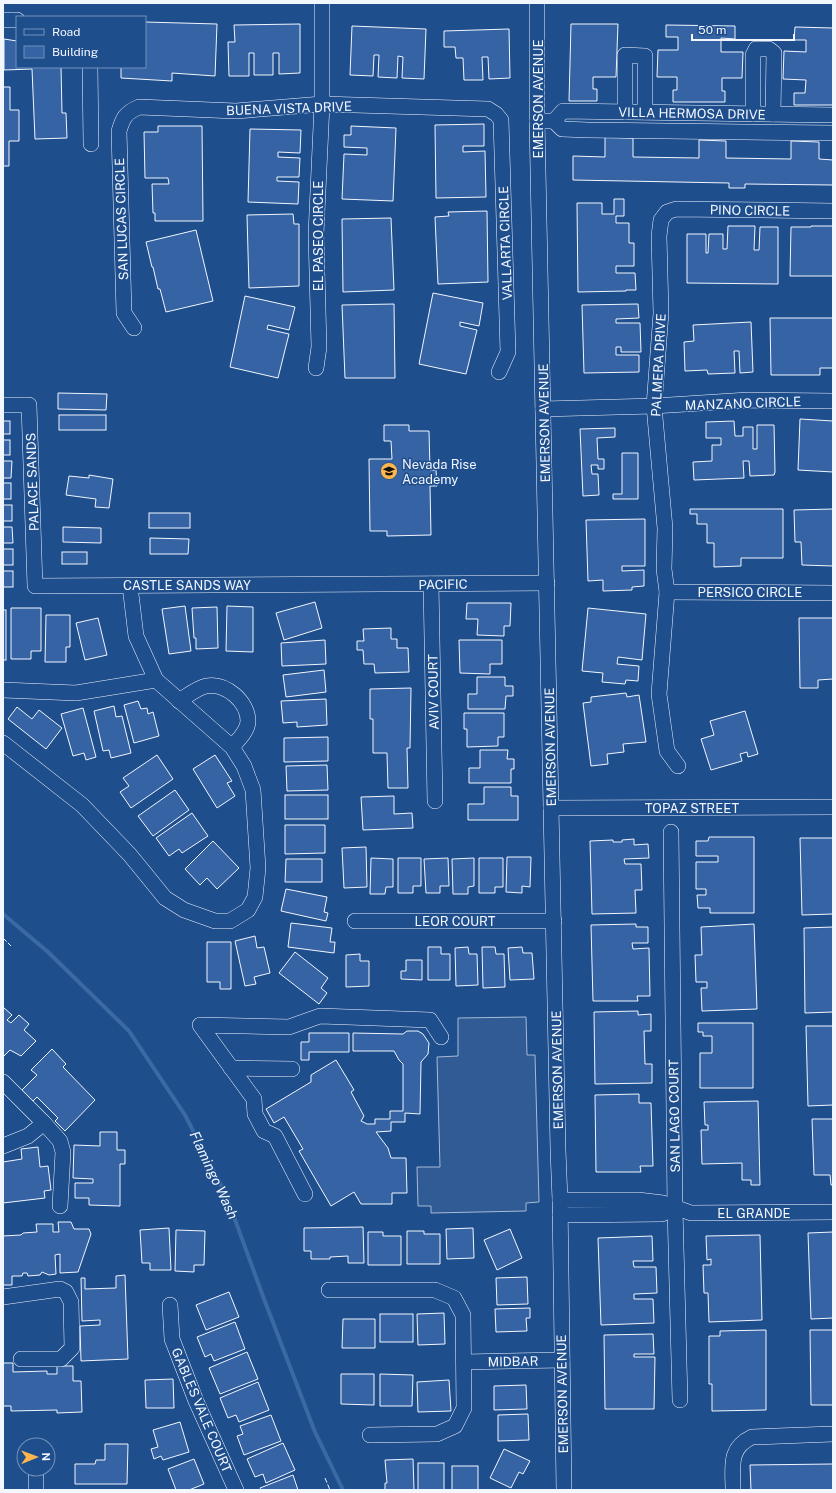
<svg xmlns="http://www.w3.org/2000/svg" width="836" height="1493" font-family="'Public Sans',sans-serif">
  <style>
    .parking { fill: #305b95; stroke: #a8bbd7 }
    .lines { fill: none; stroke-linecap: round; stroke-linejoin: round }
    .stream { stroke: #3b69a3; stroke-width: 4 }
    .building { fill: #3563a3; stroke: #f2f6ff }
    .minor-casing { stroke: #f2f6ff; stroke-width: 16 }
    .minor { stroke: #1f4e8c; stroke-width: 15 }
    .fence { stroke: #f2f6ff; stroke-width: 1; stroke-dasharray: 5 2; stroke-linecap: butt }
    .labels { text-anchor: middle; stroke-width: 3; stroke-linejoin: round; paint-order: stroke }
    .street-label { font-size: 13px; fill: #f2f6ff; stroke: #1f4e8c }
    .poi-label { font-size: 13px; fill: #f2f6ff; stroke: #1f4e8c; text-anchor: start }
    .water-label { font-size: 14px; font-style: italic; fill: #f2f6ff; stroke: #1f4e8c }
  </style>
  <rect width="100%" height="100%" fill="#1f4e8c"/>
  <path class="parking" d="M526 1017 527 1055H535L539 1202 526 1203V1211L431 1213V1206H418L417 1167H440L437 1057 458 1056V1018Z"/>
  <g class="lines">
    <path class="stream" d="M3 914 48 952 129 1031 185 1115 226 1195 264 1299 315 1432 343 1490"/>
  </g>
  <g class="building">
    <path d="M145 22 217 24 215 76 172 73V81L121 78V67H145Z"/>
    <path d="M300 24V73L279 74V53H273V75H254V53H249V76H229L228 42H235L234 25Z"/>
    <path d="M571 24H618L616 77H593V89H597V101H569Z"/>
    <path d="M666 25 735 26V39L721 38V52H743L742 78H722V91H725V102H673V90H677V77H657L658 50H678V37H666Z"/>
    <path d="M352 26 426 29 424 79 402 78 403 57 398 56 397 78 378 77 379 55H374L373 76 350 75Z"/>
    <path d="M795 27 833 28V105H794V93H805L806 80 783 79 784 51 806 52V40H794Z"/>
    <path d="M509 29 510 78 489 79 488 57H482L483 80H464L463 58H456L455 47H444V31Z"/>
    <path d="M4 39 17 41V67H61L62 113H66L67 138 35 139 32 69 4 70Z"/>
    <path d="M3 87H10V110H19V141H9V166H3Z"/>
    <path d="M484 124V146H463V152L485 151 486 197 436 198 435 125Z"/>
    <path d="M158 126H202L203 221H155V213H153L152 184H169L168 178H145L144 132H158Z"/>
    <path d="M351 126 396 128 393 201 342 199 344 154 367 155V148L344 147V135H351Z"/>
    <path d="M250 129 301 130 300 153 278 152V157L300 158 299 177H277V181L299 182 298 204 248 202Z"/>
    <path d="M605 137 633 138V157L699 158V140L726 141V158L791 159V141L819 142V159L833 160V185L745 184V188H729V183L573 180V156L605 157Z"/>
    <path d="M614 199H624V216H616V223H629V243H634V266H616V273H635L636 290H626V291L578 292 577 203H602V214H614Z"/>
    <path d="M487 211 488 282 438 284 435 217 449 216 448 212Z"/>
    <path d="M293 214 294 224H299V286L249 288 247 215Z"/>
    <path d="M391 218 394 290 343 292 342 219Z"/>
    <path d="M728 226H755L754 250H759L760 227H778V284L687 283V234H706V253H708L709 234H723V249H727Z"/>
    <path d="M811 226H833V276H790L791 227H811Z"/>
    <path d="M196 230 213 301 166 312 160 289H158L153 267H152L146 242Z"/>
    <path d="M433 293 483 303 479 326 460 322V326L477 330 466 374 419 364Z"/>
    <path d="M245 296 295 307 289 330 268 325 267 329 289 334 278 378 230 367Z"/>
    <path d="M394 304 395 378H345L342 305Z"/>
    <path d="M638 304 639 318 616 319V323H640L641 352H621V347H616V355H639V372L584 373 582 305Z"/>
    <path d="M770 318H833V368H820V375H771Z"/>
    <path d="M751 322 753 372 740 373 739 351H734L735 373 708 374 707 370 685 371 684 342 694 341 693 325Z"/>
    <path d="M58 393 107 394 106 410 58 409Z"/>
    <rect x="59" y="415" width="47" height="15"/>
    <path d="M800 419 833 421V472L798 470Z"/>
    <rect x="3" y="421" width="7" height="13"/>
    <path d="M734 421 735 436H743V427H753V449H757V425H774L775 472 774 475 750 476 749 461H743L744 478 694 480 693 462 712 461V445H721V438H706V422Z"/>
    <path d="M384 425H409V431H429L430 470H436L437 486H430L431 535 387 536V531H370L369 459H392L391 441H384Z"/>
    <path d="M615 428V437L597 438 598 459H604V469H598V465H591L592 474H598L599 495 583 496 580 429Z"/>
    <rect x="3" y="440" width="7" height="15"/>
    <path d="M622 453H638V499H613V494H622Z"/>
    <path d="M3 461H12L11 478H3Z"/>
    <path d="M89 475 113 479 109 508 95 507 96 499 66 495 69 476 89 478Z"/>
    <rect x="3" y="483" width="8" height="16"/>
    <rect x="3" y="505" width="9" height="16"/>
    <path d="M690 509H783V558H741V566L714 567V543H707V524H697V514H690Z"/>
    <path d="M833 509V566L802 565 801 542H795L794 510Z"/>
    <rect x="149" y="513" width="41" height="15"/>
    <path d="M645 519V566H622V571L644 570V586L632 587V590L603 591V580L588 581 586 520Z"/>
    <path d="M3 527H12L13 543H3Z"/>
    <path d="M63 527 101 528V543L63 542Z"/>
    <path d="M150 538 189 539 188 554H150Z"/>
    <rect x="3" y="549" width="10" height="16"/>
    <rect x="62" y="552" width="25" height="12"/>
    <rect x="3" y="571" width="10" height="16"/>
    <path d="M315 602 322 628 284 640 276 613Z"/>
    <path d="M467 603H511L510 626H504V636L477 635 478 619H466Z"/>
    <path d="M185 606 191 651 169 654 162 609Z"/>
    <path d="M227 606 253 607V652L226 651Z"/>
    <path d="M217 607 218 648 196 649V638H194L192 608Z"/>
    <path d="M11 608H41V651H31V659H11Z"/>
    <path d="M588 608 646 614 642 660 618 657 617 664 639 666 638 681 626 680 625 684 602 682 603 673 582 671Z"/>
    <rect x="3" y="610" width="3" height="50"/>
    <path d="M46 615H70V647H66V662H45Z"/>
    <path d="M98 618 107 655 85 660 76 623Z"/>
    <path d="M799 618H833V679L818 680V688H800Z"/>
    <path d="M391 628V639H397V648H408L409 672 375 673 374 664H364L363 650H357V641H364L363 629Z"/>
    <path d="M325 640 326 664 282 666 281 643Z"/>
    <path d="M459 640H502V664H490V674L460 673Z"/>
    <path d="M324 670 326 692 286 697 283 675Z"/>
    <path d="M477 677H505V686H513V696H506L505 709H468V694H477Z"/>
    <path d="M411 688 410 748H407L408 788H388L387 753H373V719H370V689Z"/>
    <path d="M626 693 627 697 639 695 646 742 623 744 624 752 607 754 608 764 591 766 583 703 591 702V697Z"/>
    <path d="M326 699 327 725 297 727V722L283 723 281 701Z"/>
    <path d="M138 701 141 709 147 708 148 714 153 712 159 736 134 743 124 705Z"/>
    <path d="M114 706 116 717 122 716 131 753 111 758 109 750 103 751 94 711Z"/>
    <path d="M17 707 32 719 39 710 62 728 46 749 8 719Z"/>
    <path d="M83 708 96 757 86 760 84 753 73 756 61 714Z"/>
    <path d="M745 711 758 754 748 757 747 752 740 754 742 761 711 770 701 739 714 735 710 721Z"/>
    <path d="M464 713H504V737H498V746L467 747V729H464Z"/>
    <path d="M328 737V761L284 762V738Z"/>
    <path d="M480 750H508L507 759H514V769H511V783H469V768H480Z"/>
    <path d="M157 755 173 779 131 808 120 792 129 786 123 778Z"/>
    <path d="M215 755 232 781 227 783 235 796 217 808 193 769Z"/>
    <path d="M327 765 328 790 287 791 286 766Z"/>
    <path d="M484 787H511V796H518V820H468V804H484Z"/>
    <path d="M175 790 189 810 153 836 138 816Z"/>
    <rect x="285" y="795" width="43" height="24"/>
    <path d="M394 796V814L412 813 413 828 363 830 361 797Z"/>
    <path d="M192 813 208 836 182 853 179 849 169 856 156 838Z"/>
    <path d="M285 825H325V853L285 854Z"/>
    <path d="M709 837H754V913H710V908H698L697 895H706V889H696V862H718V856H696V841H708Z"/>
    <path d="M800 838H833V914L802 915Z"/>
    <path d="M634 839V845L648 844 649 858 624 859 625 864H641L642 890H635L636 913 592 914 590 841 613 840V842H622V840Z"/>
    <path d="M213 841 239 868 217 889 207 878 200 885 185 869Z"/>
    <path d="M366 847 367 887 344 888 342 848Z"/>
    <path d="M507 857H531L530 887 522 886V893L506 892Z"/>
    <path d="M371 858 393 859V887H386L385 894H370Z"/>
    <path d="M398 858H421V886H413V893H398Z"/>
    <path d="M448 858 449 886H440V893H426L424 859Z"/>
    <path d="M474 858V886L468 887V894H453L452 859Z"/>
    <path d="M479 858H503V887H495V893H479Z"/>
    <path d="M286 859H322V882H285Z"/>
    <path d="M286 889 327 897 324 912 328 913 326 921 281 911Z"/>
    <path d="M291 923 332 928 330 942H335L334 953 288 947Z"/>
    <path d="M636 924V927H648V943H632L633 949 649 948 650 996H637L638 1001H593L591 925Z"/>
    <path d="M754 924 757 1009 702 1011 701 988H707V982H696L695 955H702L701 927Z"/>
    <path d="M833 927V1012L805 1013 804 928Z"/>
    <path d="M255 936 257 948 264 947 270 973 254 977 256 984 245 986 235 941Z"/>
    <path d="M207 942H231V989H220V982H207Z"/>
    <path d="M428 947H441V954H450V980H428Z"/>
    <path d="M468 947 469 954H477L478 985 456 986 455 948Z"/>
    <path d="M482 947H495L496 954H504L505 987 483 988Z"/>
    <path d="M522 947 523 953H532L534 979 510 980 508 948Z"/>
    <path d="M295 952 328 978 321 988 327 993 319 1004 279 973Z"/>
    <path d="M360 954V961H369V986L346 987V955Z"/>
    <path d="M406 960H422V980L401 979V971H406Z"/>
    <path d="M3 1007 12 1015 7 1020 11 1023 19 1015 29 1024 24 1030 36 1041 21 1056 10 1050 3 1057Z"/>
    <path d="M638 1011V1015L651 1014V1031H644L645 1064H652V1083L595 1084 594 1012Z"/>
    <path d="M698 1023H753V1088H700V1053H712V1036H703V1032H698Z"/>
    <path d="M806 1026H833V1105L808 1106Z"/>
    <path d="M407 1031H418L423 1034 429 1043 428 1054 421 1062 420 1114 405 1113V1122H391V1131L376 1132 388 1148 391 1158H406L407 1193H392V1204H361L354 1192 331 1206 299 1151 303 1149 284 1117 274 1123 266 1109 311 1082V1075L336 1060 354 1090 351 1092 364 1116 361 1121 367 1124H375V1119H390V1111H403V1064L399 1060 394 1051H353V1033L403 1034Z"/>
    <path d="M309 1033H349V1052H309V1060H301V1042H309Z"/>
    <path d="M52 1049 66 1064 63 1067 95 1100 65 1131 55 1121 58 1118 37 1097 33 1101 22 1090 37 1075 31 1070Z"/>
    <path d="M639 1094V1103H651L653 1166H640L641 1172H596L595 1095Z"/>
    <path d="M758 1101 760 1185H751V1180H742V1163L702 1164 701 1130H708V1125H705L704 1102Z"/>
    <path d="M812 1119H833V1185H831L830 1175H814Z"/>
    <path d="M100 1132H117V1150H125V1164H120V1206L89 1205V1198H75V1183H93V1179L73 1178 74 1145 100 1146Z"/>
    <path d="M38 1147 40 1167 48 1166 51 1190 44 1191 45 1198 3 1203V1162L22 1159 21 1149Z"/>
    <path d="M58 1222H71L74 1229H89L91 1234 78 1272 60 1273V1254L55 1255 56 1274 49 1275 42 1272 40 1275 28 1276 27 1273H23L22 1276H12V1285H3V1236L21 1235 23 1233 37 1232 36 1224H53V1232H59Z"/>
    <path d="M363 1227 364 1263H348V1256L330 1257V1259H311V1251H304V1228Z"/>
    <path d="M169 1228 171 1270H150V1263H142L140 1230Z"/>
    <path d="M473 1228 474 1258 447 1259 446 1229Z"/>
    <path d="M510 1229 522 1258 497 1270 484 1240Z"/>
    <path d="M176 1230 205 1231 204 1265H194V1272L175 1271Z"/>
    <path d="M407 1231H424V1234H440V1264H407Z"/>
    <path d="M368 1232H383V1236H401V1265H368Z"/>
    <path d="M833 1232V1318L811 1319 808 1233Z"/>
    <path d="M760 1235 762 1320 709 1322 708 1293H704L703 1265H711V1259L707 1260 706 1236Z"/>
    <path d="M652 1236 653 1261H633L634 1267H656L657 1293 634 1294V1299H653L654 1323 601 1325 598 1238Z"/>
    <path d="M125 1275 128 1359 81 1361 80 1326 100 1325V1320L82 1321 81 1278H85V1289L116 1288V1276Z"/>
    <path d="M527 1277 528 1304 497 1305 496 1278Z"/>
    <path d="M229 1292 239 1317 206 1330 196 1305Z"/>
    <path d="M530 1308V1318H526L527 1331 496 1332 495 1309Z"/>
    <path d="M444 1313 445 1344 418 1345 417 1314Z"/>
    <rect x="380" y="1314" width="33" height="28"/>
    <path d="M343 1319H375V1348H342Z"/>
    <path d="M235 1322 245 1349 214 1361 211 1354 205 1357 197 1337Z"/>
    <path d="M766 1330V1410L712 1411V1384H709V1336H720V1331Z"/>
    <path d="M810 1330H833V1405H811Z"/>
    <path d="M653 1334 654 1354H634V1357H655L654 1409H605L604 1335Z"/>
    <path d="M247 1352 258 1379 220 1394 209 1368Z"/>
    <path d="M3 1363H13V1372L47 1371V1374H57V1366H73V1381H81L82 1412 57 1413V1410L11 1411V1406H3Z"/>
    <path d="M341 1374H374V1405L341 1404Z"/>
    <path d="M380 1374 413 1375 412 1406H380Z"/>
    <path d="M173 1379 174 1408H146L145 1380Z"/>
    <path d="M449 1380 451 1411 418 1412 417 1382Z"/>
    <path d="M258 1382 269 1410 239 1422 236 1415 228 1418 220 1398Z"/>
    <path d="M526 1385 527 1409 494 1410V1386Z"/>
    <path d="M528 1414 529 1440 498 1441V1415Z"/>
    <path d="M271 1415 281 1441 244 1455 237 1436 243 1434 240 1426Z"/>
    <path d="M180 1422 189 1452 163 1460 161 1456 154 1459 151 1449 158 1447 153 1430Z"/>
    <path d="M283 1443 295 1470 266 1483 263 1474 255 1477 247 1459Z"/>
    <path d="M105 1444H128L127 1484H75V1464H95L96 1460H105Z"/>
    <path d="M504 1449 530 1461 523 1474 519 1472 511 1488 490 1478Z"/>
    <path d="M194 1459 204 1484 189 1490H176L168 1469Z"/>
    <path d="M413 1459 414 1490H385V1483H387L385 1460Z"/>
    <rect x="418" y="1463" width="26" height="27"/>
    <path d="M833 1464V1490H751L750 1465Z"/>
    <rect x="452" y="1466" width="26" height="24"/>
    <path d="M293 1475 298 1490H261L260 1488Z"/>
  </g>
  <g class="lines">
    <g class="minor-casing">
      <g id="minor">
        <path d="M537 3V121L558 1150 560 1200 564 1490"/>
        <path d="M3 20H17"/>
        <path d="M90 67 91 144"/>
        <path d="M625 112V55L645 56V112"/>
        <path d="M753 114V55L756 49H769L774 53 773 114"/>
        <path d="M537 121H554L563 111 833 115"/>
        <path d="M554 121 562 129 588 130 833 133"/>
        <path d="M134 328 124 313 119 131C123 118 125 113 139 107L236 111 322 104 488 109 496 114 501 120 508 352 499 372"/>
        <path d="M316 368 319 347 316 234 322 104V3"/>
        <path d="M3 405H29L35 586 547 583"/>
        <path d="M543 409 654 406 748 400 833 401"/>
        <path d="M431 584 435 801"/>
        <path d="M667 592 833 593"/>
        <path d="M3 690 76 693 156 680"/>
        <path d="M179 701C187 696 197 688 206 686 226 682 248 702 248 721 248 731 238 740 232 747"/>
        <path d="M3 743 82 805 130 855 165 898 184 910 215 921H230L248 910 255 897 258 868 253 790 244 766 232 747 156 680 136 636 130 586"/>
        <path d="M678 766 667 751 659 694 667 592 664 569 665 528 654 406 661 313 659 236 661 220 667 212 676 209 833 211"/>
        <path d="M551 808 833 807"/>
        <path d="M671 832 675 1208 680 1400"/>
        <path d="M355 921H554"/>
        <path d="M231 1068 292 1069"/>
        <path d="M3 1082 44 1123 60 1141 63 1152 60 1206"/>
        <path d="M3 1146 28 1136 44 1123"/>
        <path d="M305 1194 275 1136 264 1131 255 1114 254 1099 200 1025 289 1027 320 1016 430 1020 441 1037"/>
        <path d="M560 1200H638L663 1203 691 1213 833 1212"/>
        <path d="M560 1215 662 1214 675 1208"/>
        <path d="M329 1290H435L454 1298 463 1315 464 1408 455 1426 437 1434 370 1435"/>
        <path d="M3 1297 60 1289 66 1292 71 1302 72 1348 61 1359H21"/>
        <path d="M170 1305 172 1339 196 1401 236 1490"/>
        <path d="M464 1362 562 1360"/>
        <path d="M36 1477V1490"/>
        <path d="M733 1490C733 1467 728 1448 752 1437L833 1434"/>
      </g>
    </g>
    <use href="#minor" class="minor"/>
    <g class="fence">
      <path d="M3 938 11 946"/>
      <path d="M325 1478 330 1490"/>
    </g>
  </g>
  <defs>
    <g id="school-disc" transform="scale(0.9)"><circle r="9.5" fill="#ffb74d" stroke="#1f4e8c"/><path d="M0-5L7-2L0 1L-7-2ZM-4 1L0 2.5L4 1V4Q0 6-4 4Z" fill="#111"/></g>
  </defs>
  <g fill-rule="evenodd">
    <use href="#school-disc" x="389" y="471"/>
  </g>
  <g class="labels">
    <g class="street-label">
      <text transform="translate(538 99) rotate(-90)" y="5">EMERSON AVENUE</text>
      <text transform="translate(289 108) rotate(-2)" y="5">BUENA VISTA DRIVE</text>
      <text transform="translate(692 113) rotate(1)" y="5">VILLA HERMOSA DRIVE</text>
      <text transform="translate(750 210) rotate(1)" y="5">PINO CIRCLE</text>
      <text transform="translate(121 219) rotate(-92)" y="5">SAN LUCAS CIRCLE</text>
      <text transform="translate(318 236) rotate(-90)" y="5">EL PASEO CIRCLE</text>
      <text transform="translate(505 243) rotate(-92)" y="5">VALLARTA CIRCLE</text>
      <text transform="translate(658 365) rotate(-87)" y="5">PALMERA DRIVE</text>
      <text transform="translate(743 403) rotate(-2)" y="5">MANZANO CIRCLE</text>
      <text transform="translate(544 423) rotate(-91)" y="5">EMERSON AVENUE</text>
      <text transform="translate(32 482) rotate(-92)" y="5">PALACE SANDS</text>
      <text transform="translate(443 584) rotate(-1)" y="5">PACIFIC</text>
      <text x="187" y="590">CASTLE SANDS WAY</text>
      <text x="750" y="597">PERSICO CIRCLE</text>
      <text transform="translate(433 692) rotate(-91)" y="5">AVIV COURT</text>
      <text transform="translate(550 747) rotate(-91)" y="5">EMERSON AVENUE</text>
      <text x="692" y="813">TOPAZ STREET</text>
      <text x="455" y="926">LEOR COURT</text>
      <text transform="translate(557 1070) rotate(-91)" y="5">EMERSON AVENUE</text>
      <text transform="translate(674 1116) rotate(-91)" y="5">SAN LAGO COURT</text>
      <text x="754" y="1218">EL GRANDE</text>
      <text transform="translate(513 1361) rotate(-1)" y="5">MIDBAR</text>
      <text transform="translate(562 1394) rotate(-91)" y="5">EMERSON AVENUE</text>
      <text transform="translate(202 1410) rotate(67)" y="5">GABLES VALE COURT</text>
    </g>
    <g class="poi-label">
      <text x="402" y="469">Nevada Rise<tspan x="402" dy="15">Academy</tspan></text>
    </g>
    <g class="water-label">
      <text transform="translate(214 1175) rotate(65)" y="5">Flamingo Wash</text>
    </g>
  </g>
  <rect width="836" height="1493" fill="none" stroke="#f2f6ff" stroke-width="8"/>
  <rect x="16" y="16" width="130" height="52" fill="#1f4e8c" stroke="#7391ba"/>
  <rect x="24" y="29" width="20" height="6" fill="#1f4e8c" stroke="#7391ba"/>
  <text x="52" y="36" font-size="12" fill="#f2f6ff">Road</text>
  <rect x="24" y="46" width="20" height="12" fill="#3563a3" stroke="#7391ba"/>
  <text x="52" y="56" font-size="12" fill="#f2f6ff">Building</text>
  <g transform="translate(36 1457) rotate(89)"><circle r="19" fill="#1f4e8c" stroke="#7391ba"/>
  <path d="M0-3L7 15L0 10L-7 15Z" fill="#ffb74d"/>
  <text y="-6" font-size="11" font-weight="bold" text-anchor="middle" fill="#f2f6ff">N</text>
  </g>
  <path d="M692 34v6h102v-6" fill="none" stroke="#f2f6ff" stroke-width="2"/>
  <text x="698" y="34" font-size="12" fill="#f2f6ff" stroke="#1f4e8c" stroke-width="3" paint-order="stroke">50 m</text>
</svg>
